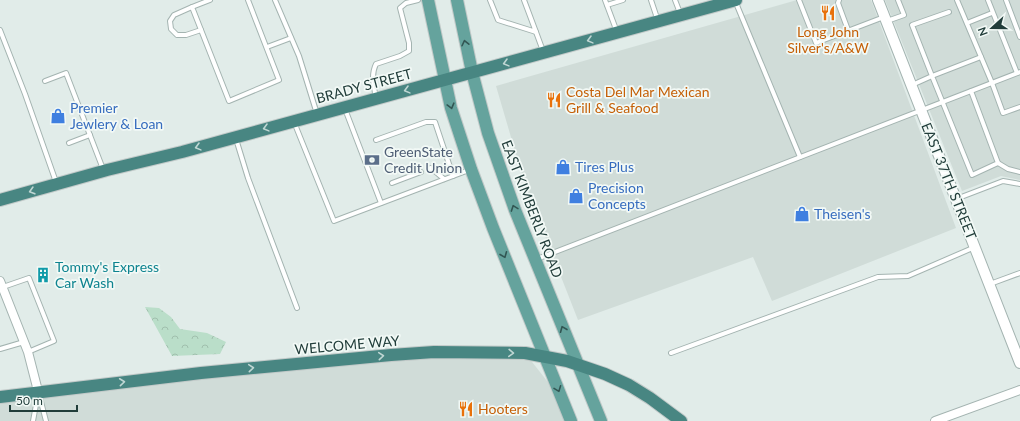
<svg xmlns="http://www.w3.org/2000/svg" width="1020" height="421" font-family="Lato,sans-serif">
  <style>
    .built { fill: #d0dcd8 }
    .forest { fill: url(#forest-crowns) }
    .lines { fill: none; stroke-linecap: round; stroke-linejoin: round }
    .service-casing { stroke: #a4b4b1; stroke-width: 6 }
    .minor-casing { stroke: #a4b4b1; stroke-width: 10 }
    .tertiary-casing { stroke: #a4b4b1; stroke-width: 12 }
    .primary-casing { stroke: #c1c9c8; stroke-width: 14 }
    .trunk-casing { stroke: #c1c9c8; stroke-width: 14 }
    .service { stroke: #fff; stroke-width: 4 }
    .minor { stroke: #fff; stroke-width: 8 }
    .tertiary { stroke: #fff; stroke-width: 10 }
    .primary { stroke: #65a39d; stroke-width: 12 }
    .trunk { stroke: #488682; stroke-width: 12 }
    .oneway { stroke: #bfd6d3 }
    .oneway2 { stroke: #325653 }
    .labels { text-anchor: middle; stroke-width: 3.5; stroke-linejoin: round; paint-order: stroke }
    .food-label { font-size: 14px; fill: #c56008; stroke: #f2f9f6; text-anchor: start }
    .street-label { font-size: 14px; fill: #213d3a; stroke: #f2f9f6 }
    .shop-label { font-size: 14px; fill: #366cbe; stroke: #f2f9f6; text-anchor: start }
    .service-label { font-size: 14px; fill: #4e5e75; stroke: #f2f9f6; text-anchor: start }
    .culture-label { font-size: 14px; fill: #0d838f; stroke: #f2f9f6; text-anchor: start }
  </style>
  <defs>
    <pattern id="forest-crowns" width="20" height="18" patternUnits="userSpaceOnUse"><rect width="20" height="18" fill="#badec9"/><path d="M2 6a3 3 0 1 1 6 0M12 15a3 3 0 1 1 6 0" fill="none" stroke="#a0bfad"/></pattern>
  </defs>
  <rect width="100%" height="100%" fill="#e1ece9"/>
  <g class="built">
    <path d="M797 0H871L956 228 772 301 753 257 578 320 525 185 496 86Z"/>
    <path d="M885 0H1020V180L1001 176 962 191Z"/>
    <path d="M525 353 562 400 571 421H0V397L311 362Z"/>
  </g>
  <path class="forest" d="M145 307 159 308 171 317 180 329 207 333 226 342 220 354 172 356Z"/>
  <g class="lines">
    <g class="service-casing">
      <g id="service">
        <path d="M210 0 192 7 229 101 279 80 248 0"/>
        <path d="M275 0 299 56 317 114"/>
        <path d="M490 0 498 20 536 32 524 0"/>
        <path d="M605 0 617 32"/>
        <path d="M651 0 658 21"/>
        <path d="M675 0 680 13"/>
        <path d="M799 0 816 43 884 17"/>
        <path d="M839 0 838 3 848 30"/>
        <path d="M957 0 992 83 1003 113 1020 107"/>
        <path d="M988 0 1017 73"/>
        <path d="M1006 0 1020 37"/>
        <path d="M736 3 800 157"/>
        <path d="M607 5 623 0"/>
        <path d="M192 7 174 15 170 21 171 29 177 35H186L201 30"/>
        <path d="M887 21 904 15 898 0"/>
        <path d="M967 23 992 13"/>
        <path d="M0 30 25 94 56 182"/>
        <path d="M536 32 543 51"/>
        <path d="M267 47 291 38"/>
        <path d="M45 81 66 73 103 169"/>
        <path d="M912 85 932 76 912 25 949 12"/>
        <path d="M971 91 998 163 972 175 932 76 981 57"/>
        <path d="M376 96C373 86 371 74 376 64L400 56 409 51V43L400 8 406 3 418 0"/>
        <path d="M345 109 381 203"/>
        <path d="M294 122 334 221 469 170"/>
        <path d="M236 139 248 178 297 308"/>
        <path d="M376 140 426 122H435L453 176"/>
        <path d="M69 143 90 135"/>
        <path d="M998 163 1008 169 1020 172"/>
        <path d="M428 169 431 168 444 179"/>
        <path d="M392 183 421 172"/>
        <path d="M956 199 1003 181 1020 184"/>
        <path d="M537 259 1020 72"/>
        <path d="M990 284 1020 273"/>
        <path d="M3 287 29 278 54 341 28 352"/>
        <path d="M0 349 24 342"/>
        <path d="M671 353 878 277 908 276 975 247"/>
        <path d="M39 394 46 421"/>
        <path d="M33 421 38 394"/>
      </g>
    </g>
    <g class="minor-casing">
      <g id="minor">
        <path d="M0 281 28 352 38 391"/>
        <path d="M935 421 1020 390"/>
      </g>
    </g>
    <g class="tertiary-casing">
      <path id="tertiary" d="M878 0 1020 363"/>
    </g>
    <g class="primary-casing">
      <g id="primary">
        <path d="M428 0 451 108 471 169 493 228 571 421"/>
        <path d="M457 0 472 72 488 133 515 210 601 421"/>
      </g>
    </g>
    <g class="trunk-casing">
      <g id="trunk">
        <path d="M0 200 107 170 182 152 736 0"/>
        <path d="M0 397 201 373 391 355 434 352 525 353 567 361 605 374 629 385 650 398 681 421"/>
      </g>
    </g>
    <use href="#service" class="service"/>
    <use href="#minor" class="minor"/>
    <use href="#tertiary" class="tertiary"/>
    <use href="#primary" class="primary"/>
    <use href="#trunk" class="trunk"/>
  </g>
  <defs><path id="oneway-chevron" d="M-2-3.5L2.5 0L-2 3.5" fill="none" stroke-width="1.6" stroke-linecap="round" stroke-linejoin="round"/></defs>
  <g class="oneway">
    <use href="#oneway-chevron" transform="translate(590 40) rotate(165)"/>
    <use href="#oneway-chevron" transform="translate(506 63) rotate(165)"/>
    <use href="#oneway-chevron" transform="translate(407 90) rotate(165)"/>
    <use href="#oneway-chevron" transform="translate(266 128) rotate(165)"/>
    <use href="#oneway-chevron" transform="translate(198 147) rotate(165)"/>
    <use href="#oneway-chevron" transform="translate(32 191) rotate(164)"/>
    <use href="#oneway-chevron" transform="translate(511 353) rotate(2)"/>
    <use href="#oneway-chevron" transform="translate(381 356) rotate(-5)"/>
    <use href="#oneway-chevron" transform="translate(251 368) rotate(-5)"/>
    <use href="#oneway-chevron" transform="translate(122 382) rotate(-6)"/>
  </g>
  <g class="oneway2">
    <use href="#oneway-chevron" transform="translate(465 43) rotate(-103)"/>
    <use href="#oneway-chevron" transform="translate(451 106) rotate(75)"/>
    <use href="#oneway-chevron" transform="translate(514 208) rotate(-110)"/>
    <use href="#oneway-chevron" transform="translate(504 255) rotate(68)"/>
    <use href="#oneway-chevron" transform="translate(563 329) rotate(-112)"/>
    <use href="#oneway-chevron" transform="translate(558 389) rotate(69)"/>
  </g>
  <defs>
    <g id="restaurant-bare" transform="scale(1.2)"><path d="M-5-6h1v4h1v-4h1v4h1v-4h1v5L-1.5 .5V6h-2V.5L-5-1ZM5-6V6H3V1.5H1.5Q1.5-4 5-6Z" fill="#e8710a" stroke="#f2f9f6" stroke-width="2.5" paint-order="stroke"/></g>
    <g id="shop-bare" transform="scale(1.2)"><path d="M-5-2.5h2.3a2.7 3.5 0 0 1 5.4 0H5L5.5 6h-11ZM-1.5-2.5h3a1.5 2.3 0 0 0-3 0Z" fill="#3f7fe0" stroke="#f2f9f6" stroke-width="2.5" paint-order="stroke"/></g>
    <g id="bank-bare" transform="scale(1.2)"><path d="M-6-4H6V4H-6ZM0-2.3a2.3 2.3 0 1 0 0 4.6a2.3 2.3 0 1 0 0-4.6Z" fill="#5c6f8a" stroke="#f2f9f6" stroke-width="2.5" paint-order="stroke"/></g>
    <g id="building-bare" transform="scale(1.2)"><path d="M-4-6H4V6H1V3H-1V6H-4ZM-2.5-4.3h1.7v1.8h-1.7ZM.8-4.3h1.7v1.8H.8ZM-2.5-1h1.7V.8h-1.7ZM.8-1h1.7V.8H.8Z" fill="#0f9aa8" stroke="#f2f9f6" stroke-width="2.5" paint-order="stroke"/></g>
  </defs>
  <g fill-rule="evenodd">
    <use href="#restaurant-bare" x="828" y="13"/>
    <use href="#restaurant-bare" x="554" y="100"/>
    <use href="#shop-bare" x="58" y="116"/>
    <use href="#bank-bare" x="372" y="160"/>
    <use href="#shop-bare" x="563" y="167"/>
    <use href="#shop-bare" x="576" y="196"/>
    <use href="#shop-bare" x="802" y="214"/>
    <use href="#building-bare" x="43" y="275"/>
    <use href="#restaurant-bare" x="466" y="409"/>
  </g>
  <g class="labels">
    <g class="food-label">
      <text x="828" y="37" text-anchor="middle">Long John<tspan x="828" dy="16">Silver's/A&amp;W</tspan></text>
      <text x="566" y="97">Costa Del Mar Mexican<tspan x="566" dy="16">Grill &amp; Seafood</tspan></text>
      <text x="478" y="414">Hooters</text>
    </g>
    <g class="street-label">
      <text transform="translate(364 86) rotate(-15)" y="5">BRADY STREET</text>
      <text transform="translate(949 181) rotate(68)" y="5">EAST 37TH STREET</text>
      <text transform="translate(532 209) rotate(69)" y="5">EAST KIMBERLY ROAD</text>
      <text transform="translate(347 345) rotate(-5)" y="5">WELCOME WAY</text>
    </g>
    <g class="shop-label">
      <text x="70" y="113">Premier<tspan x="70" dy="16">Jewlery &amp; Loan</tspan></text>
      <text x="575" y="172">Tires Plus</text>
      <text x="588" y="193">Precision<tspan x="588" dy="16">Concepts</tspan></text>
      <text x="814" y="219">Theisen's</text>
    </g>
    <g class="service-label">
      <text x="384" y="157">GreenState<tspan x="384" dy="16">Credit Union</tspan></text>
    </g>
    <g class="culture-label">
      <text x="55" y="272">Tommy's Express<tspan x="55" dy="16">Car Wash</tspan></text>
    </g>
  </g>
  <g transform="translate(992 28) rotate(249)" stroke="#f2f9f6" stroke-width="3" paint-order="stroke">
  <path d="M0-3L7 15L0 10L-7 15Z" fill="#213d3a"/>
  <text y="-6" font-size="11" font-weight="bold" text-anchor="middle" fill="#213d3a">N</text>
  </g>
  <path d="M10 405v6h67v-6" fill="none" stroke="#213d3a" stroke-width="2"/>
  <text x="16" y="405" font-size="12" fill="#213d3a" stroke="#f2f9f6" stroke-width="3" paint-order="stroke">50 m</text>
</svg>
